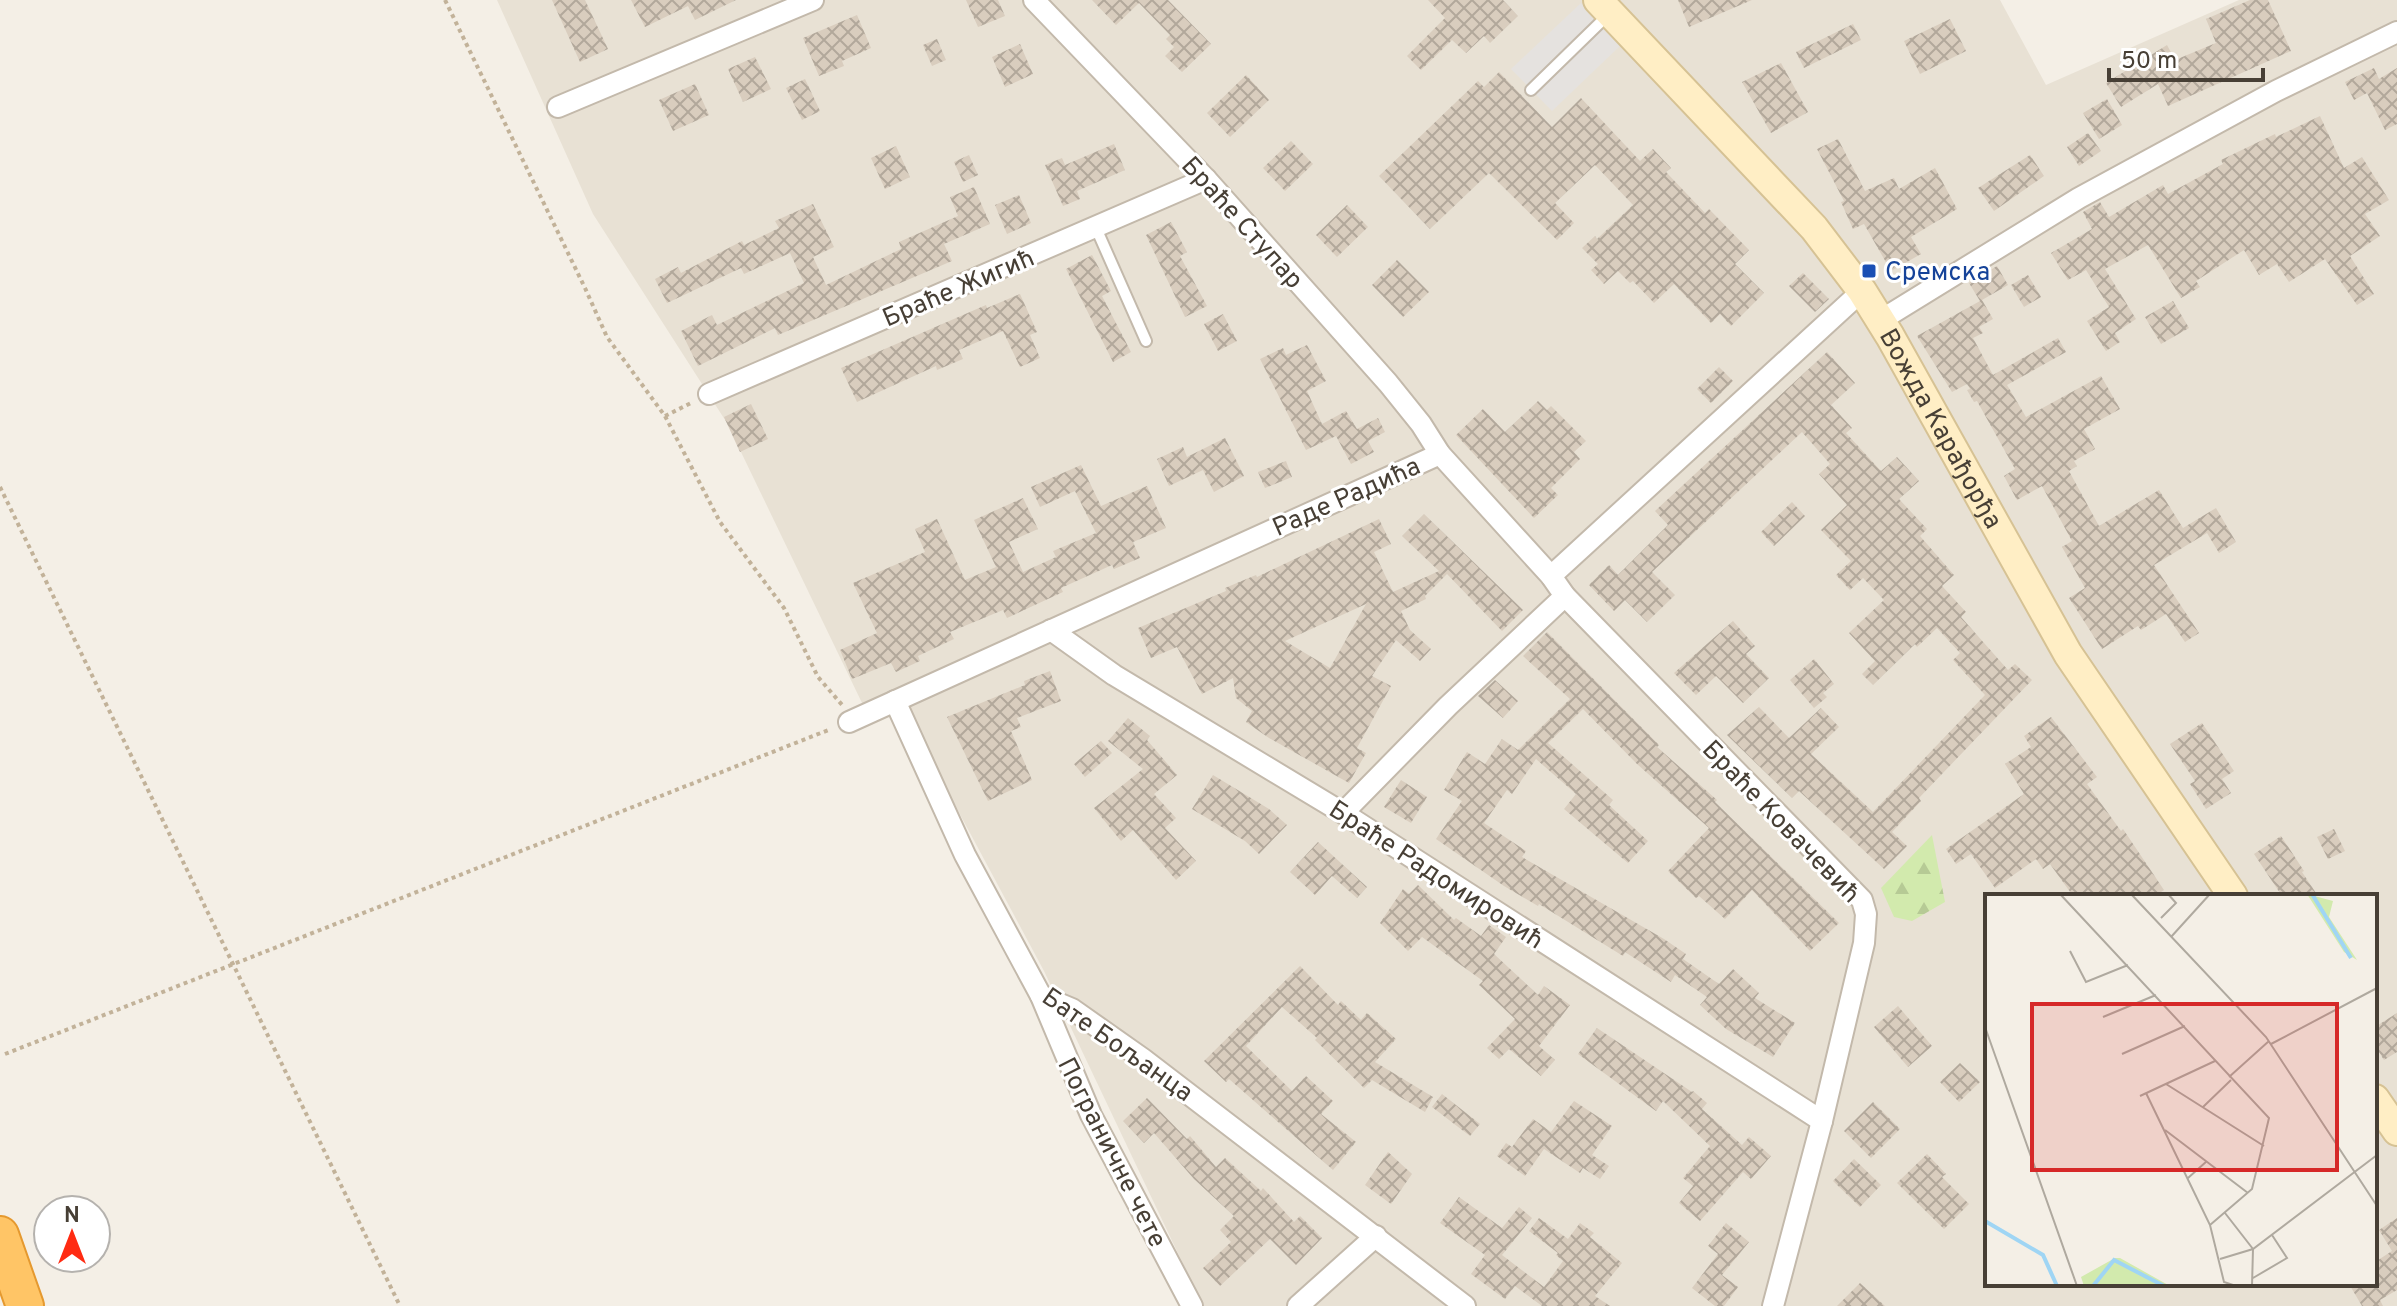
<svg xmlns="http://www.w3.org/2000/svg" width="2397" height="1306" font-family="Overpass,sans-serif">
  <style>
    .residential { fill: #e8e1d4; fill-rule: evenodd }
    .forest { fill: url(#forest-firs) }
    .parking { fill: #e5e2df }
    .building { fill: url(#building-cross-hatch); fill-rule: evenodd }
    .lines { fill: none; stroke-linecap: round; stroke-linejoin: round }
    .service-casing { stroke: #c3b9ab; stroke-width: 14 }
    .minor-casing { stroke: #c3b9ab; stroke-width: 24 }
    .secondary-casing { stroke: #d6c294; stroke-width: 32 }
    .motorway-casing { stroke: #e5992f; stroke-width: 40 }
    .path { stroke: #c2b299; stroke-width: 4; stroke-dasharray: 4 4; stroke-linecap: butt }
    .service { stroke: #fff; stroke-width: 10 }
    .minor { stroke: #fff; stroke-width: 20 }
    .secondary { stroke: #ffeec5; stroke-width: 28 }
    .motorway { stroke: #ffc566; stroke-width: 36 }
    .transit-dot { fill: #1a4fb4; stroke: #fff; stroke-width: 3 }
    .labels { text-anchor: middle; stroke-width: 6; stroke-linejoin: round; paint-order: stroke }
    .street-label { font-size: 26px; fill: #473f35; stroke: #fff }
    .transit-label { font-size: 26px; fill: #164399; stroke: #fff; text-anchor: start }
    .inset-river { fill: none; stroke: #9fd5f4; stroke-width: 4 }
    .inset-road { fill: none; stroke: #afa99f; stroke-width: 2 }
    .view { fill: #d62828; fill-opacity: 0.15; stroke: #d62828; stroke-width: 4 }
    .inset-edge { fill: none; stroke: #473f35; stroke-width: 4 }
  </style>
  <defs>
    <pattern id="forest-firs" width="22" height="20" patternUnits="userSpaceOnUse" patternTransform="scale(2)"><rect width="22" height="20" fill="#d2eaad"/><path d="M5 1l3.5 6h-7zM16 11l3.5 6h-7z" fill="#b6ca95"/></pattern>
    <pattern id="building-cross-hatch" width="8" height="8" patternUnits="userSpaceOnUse" patternTransform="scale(2)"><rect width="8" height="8" fill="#d9cdbe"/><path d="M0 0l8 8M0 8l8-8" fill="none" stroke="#b2a89b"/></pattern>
  </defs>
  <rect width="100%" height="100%" fill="#f4efe6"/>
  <path class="residential" d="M497 0H2000L2046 85 2239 0H2397V1306H1203L1044 971 896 695 863 705 727 423 593 214ZM1987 896H2375V1284H1987Z"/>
  <path class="forest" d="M1932 835 1945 902 1912 921 1894 917 1881 888Z"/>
  <path class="parking" d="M1581 3 1621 45 1552 111 1511 69Z"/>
  <g class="building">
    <path d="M552 0H585L608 49 580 62Z"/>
    <path d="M631 0H736L695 20 688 6 645 27Z"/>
    <path d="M966 0H998L1005 16 978 27Z"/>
    <path d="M1092 0H1168L1211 44 1182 72 1165 56 1174 47 1166 39 1170 35 1139 3 1116 25Z"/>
    <path d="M1428 0H1503L1518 16 1490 43 1484 36 1466 53 1452 40 1421 70 1407 56 1445 18Z"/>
    <path d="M1678 0H1752L1689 27Z"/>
    <path d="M2250 0H2268L2291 51 2168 106 2158 84 2121 107 2106 83 2167 45 2175 60 2216 43 2206 19Z"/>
    <path d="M857 15 871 48 842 61 844 66 819 76 803 38Z"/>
    <path d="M1950 19 1966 51 1920 74 1904 41Z"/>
    <path d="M1853 24 1861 40 1804 68 1796 52Z"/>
    <path d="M937 39 946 60 932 66 923 45Z"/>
    <path d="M1020 44 1033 74 1005 87 992 57Z"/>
    <path d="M755 57 771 89 743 102 728 69Z"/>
    <path d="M1781 63 1808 112 1771 133 1742 82Z"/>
    <path d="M2374 68 2379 79 2397 68V124L2385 130 2367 93 2354 100 2345 82Z"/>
    <path d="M1499 72 1552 127 1581 98 1640 161 1653 149 1671 168 1666 172 1705 213 1709 209 1749 250 1735 264 1764 293 1731 326 1720 314 1711 323 1674 284 1654 303 1633 281 1630 283 1618 271 1604 284 1591 270 1598 264 1582 248 1595 236 1597 239 1633 205 1595 165 1555 203 1574 223 1557 240 1489 173 1430 229 1379 176 1478 81 1484 87Z"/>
    <path d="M1246 75 1269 100 1230 137 1207 113Z"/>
    <path d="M805 79 820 111 802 120 786 88Z"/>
    <path d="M695 84 709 115 673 131 659 100Z"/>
    <path d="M2107 99 2122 125 2099 139 2083 113Z"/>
    <path d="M2320 116 2344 168 2362 157 2389 200 2365 214 2380 236 2350 256 2374 294 2357 305 2325 259 2289 282 2277 264 2259 275 2244 250 2196 281 2200 287 2181 298 2148 245 2105 269 2136 319 2115 333 2120 342 2106 351 2087 321 2109 307 2086 270 2068 280 2051 253 2092 229 2083 212 2100 202 2109 217 2163 185 2168 194 2223 164 2221 160 2275 134 2276 137Z"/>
    <path d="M2088 133 2101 151 2079 166 2067 147Z"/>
    <path d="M1838 139 1865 191 1894 178 1899 189 1935 168 1957 209 1911 237 1921 254 1891 271 1864 224 1853 229 1841 202 1844 201 1817 149Z"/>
    <path d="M1291 141 1313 164 1285 191 1263 168Z"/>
    <path d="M1114 144 1125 170 1077 191 1080 199 1063 206 1045 165 1062 158 1065 165Z"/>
    <path d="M896 146 910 177 885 189 871 158Z"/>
    <path d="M969 155 978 175 963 182 954 162Z"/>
    <path d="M2030 155 2044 176 1994 211 1978 188Z"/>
    <path d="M974 187 990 224 944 244 952 261 778 335 775 328 698 366 681 331 712 315 717 325 804 283 790 253 744 274 741 268 667 303 655 279 678 267 681 273 742 241 744 245 779 228 775 221 813 204 834 247 813 257 826 285 901 249 899 242 958 216 950 197Z"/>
    <path d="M1019 195 1031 223 1007 234 995 205Z"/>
    <path d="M1347 205 1368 227 1337 257 1316 235Z"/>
    <path d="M1171 222 1187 252 1180 256 1207 306 1185 317 1146 235Z"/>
    <path d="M1092 255 1111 291 1102 296 1131 352 1113 362 1066 269Z"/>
    <path d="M1397 260 1429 292 1403 317 1372 285Z"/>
    <path d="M1997 266 2008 285 1982 300 1993 319 1979 327 1983 333 1973 338 1993 375 2058 338 2066 352 2007 385 2026 417 2101 376 2120 409 2084 429 2095 449 2074 461 2077 466 2069 471 2099 526 2159 490 2183 528 2216 508 2236 542 2219 553 2207 533 2154 565 2199 633 2185 642 2166 614 2141 630 2138 626 2102 649 2069 598 2085 588 2062 547 2072 541 2042 486 2017 500 2004 476 2015 469 1977 401 1974 402 1967 390 1970 389 1967 384 1952 392 1917 336 1980 301 1969 283Z"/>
    <path d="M1803 273 1829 299 1815 312 1789 286Z"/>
    <path d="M2028 275 2041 297 2024 307 2011 285Z"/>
    <path d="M1020 294 1037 332 1030 335 1040 358 1020 367 1003 331 959 350 963 359 937 370 936 366 857 402 841 368 986 305 987 308Z"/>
    <path d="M2173 301 2189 328 2161 344 2145 317Z"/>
    <path d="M1223 314 1237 341 1218 351 1204 324Z"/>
    <path d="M1307 345 1326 381 1307 391 1322 424 1346 411 1357 429 1378 418 1385 432 1368 441 1374 452 1351 464 1336 436 1306 450 1260 359 1283 348 1286 355Z"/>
    <path d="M1827 352 1855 383 1831 405 1852 428 1846 433 1881 471 1897 457 1919 481 1899 499 1927 529 1920 536 1954 575 1942 586 1966 612 1961 617 2008 670 2015 664 2032 680 1919 798 1921 801 1892 832 1907 846 1884 869 1799 791 1792 798 1727 735 1759 707 1789 738 1821 708 1839 727 1811 754 1873 812 1985 695 1953 660 1960 653 1937 628 1917 647 1915 644 1873 685 1862 674 1875 661 1849 633 1884 600 1863 578 1850 590 1836 575 1851 561 1821 530 1847 505 1819 474 1830 464 1802 432 1652 572 1675 595 1647 622 1625 600 1614 611 1589 585 1609 565 1618 575 1668 525 1655 511Z"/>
    <path d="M1719 367 1733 381 1711 403 1697 389Z"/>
    <path d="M1538 401 1547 410 1551 406 1586 441 1574 452 1580 459 1551 488 1558 495 1534 518 1456 435 1483 409 1505 432Z"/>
    <path d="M751 404 768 439 740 452 724 417Z"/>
    <path d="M1225 438 1244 476 1214 492 1203 470 1169 486 1157 459 1183 447 1187 457Z"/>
    <path d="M1286 461 1292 477 1265 488 1258 472Z"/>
    <path d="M1081 465 1101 506 1147 486 1166 528 1133 542 1140 558 1114 569 1112 565 1061 588 1063 592 1007 618 1003 610 950 632 954 639 918 656 920 661 896 672 891 663 852 679 840 650 877 633 853 583 925 552 915 529 937 519 965 580 996 567 974 520 1023 498 1038 529 1009 542 1023 572 1056 557 1053 551 1096 533 1075 491 1040 507 1031 487Z"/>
    <path d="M1792 502 1805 516 1774 546 1761 532Z"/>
    <path d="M1424 514 1523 610 1502 631 1447 574 1425 596 1426 599 1401 611 1410 630 1431 649 1420 661 1396 640 1372 676 1391 686 1357 748 1366 753 1349 783 1269 738 1246 722 1252 711 1236 698 1233 678 1202 694 1177 647 1151 658 1138 628 1226 591 1225 588 1256 575 1257 577 1379 519 1391 544 1374 552 1393 592 1439 571 1402 536ZM1366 604 1330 668 1285 641Z"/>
    <path d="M1733 621 1755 646 1746 654 1769 678 1743 703 1716 676 1696 695 1674 673Z"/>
    <path d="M1547 632 1659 745 1657 747 1717 800 1715 802 1839 923 1810 951 1752 890 1725 919 1699 896 1696 898 1668 871 1709 828 1637 764 1583 709 1548 743 1613 800 1609 805 1648 841 1628 863 1564 809 1576 794 1536 759 1512 794 1507 790 1484 823 1526 851 1522 857 1664 939 1686 954 1683 959 1719 984 1733 969 1759 993 1755 998 1795 1023 1773 1057 1726 1029 1700 1005 1707 997 1675 975 1671 982 1625 952 1623 956 1539 904 1538 906 1504 886 1436 839 1462 801 1444 790 1467 752 1485 764 1502 739 1518 750 1570 699 1523 656Z"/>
    <path d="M1814 659 1834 684 1823 693 1827 697 1814 708 1790 680Z"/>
    <path d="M1050 671 1061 701 1017 718 1021 727 1011 731 1032 780 988 801 947 717 1025 685 1024 681Z"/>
    <path d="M1495 680 1518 701 1503 718 1478 696Z"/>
    <path d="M2051 717 2097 777 2087 784 2121 831 2123 829 2164 890 2155 896H2073L2050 864 2043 869 2036 859 1995 888 1971 854 1956 864 1946 849 2024 794 2005 764 2031 747 2024 736Z"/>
    <path d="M1128 718 1150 736 1147 740 1177 775 1154 794 1176 818 1165 828 1196 861 1176 880 1133 830 1121 841 1094 808 1143 769 1108 741Z"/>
    <path d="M2202 723 2234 771 2222 779 2231 793 2206 809 2190 784 2195 781 2170 744Z"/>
    <path d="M1101 741 1112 753 1085 777 1074 764Z"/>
    <path d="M1213 775 1269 809 1287 825 1259 854 1245 841 1192 809Z"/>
    <path d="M1401 780 1427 797 1411 823 1384 807Z"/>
    <path d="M2334 829 2345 851 2328 859 2317 837Z"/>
    <path d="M2281 836 2304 871 2302 872 2318 896H2282L2254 854Z"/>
    <path d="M1318 842 1367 887 1357 898 1332 876 1315 895 1290 872Z"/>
    <path d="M1418 885 1454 920 1456 918 1481 936 1489 925 1506 937 1494 954 1538 995 1544 986 1570 1005 1539 1046 1555 1060 1541 1076 1509 1049 1499 1059 1487 1048 1515 1019 1479 985 1483 981 1422 937 1408 951 1380 923 1403 889 1409 894Z"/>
    <path d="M1300 966 1338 1005 1341 1001 1361 1020 1367 1013 1396 1039 1375 1062 1433 1097 1425 1112 1372 1080 1364 1088 1315 1040 1317 1038 1282 1007 1246 1046 1292 1091 1306 1076 1333 1101 1321 1114 1356 1142 1333 1170 1229 1079 1226 1082 1204 1061Z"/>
    <path d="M1898 1006 1932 1046 1908 1067 1874 1027Z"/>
    <path d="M2397 1013V1052L2384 1060 2375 1046V1027Z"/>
    <path d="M1597 1028 1692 1092 1693 1091 1707 1103 1702 1109 1742 1145 1749 1137 1771 1156 1751 1179 1743 1172 1700 1221 1679 1203 1693 1186 1683 1178 1710 1146 1663 1101 1656 1111 1578 1054Z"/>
    <path d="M1960 1063 1980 1082 1959 1102 1940 1082Z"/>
    <path d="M1442 1094 1480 1124 1470 1136 1432 1107Z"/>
    <path d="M1147 1098 1187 1139 1190 1136 1216 1167 1225 1158 1261 1191 1263 1188 1294 1222 1300 1216 1322 1238 1296 1265 1270 1239 1220 1286 1203 1268 1231 1242 1220 1230 1234 1216 1194 1179 1154 1133 1144 1143 1123 1121Z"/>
    <path d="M1574 1101 1612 1126 1592 1155 1609 1166 1600 1179 1583 1168 1580 1173 1544 1149 1525 1176 1497 1156 1506 1143 1512 1147 1533 1119 1551 1132Z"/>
    <path d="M1873 1102 1900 1129 1871 1158 1844 1131Z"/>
    <path d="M1388 1152 1412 1174 1391 1204 1365 1185Z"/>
    <path d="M1927 1154 1946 1174 1942 1177 1969 1204 1944 1229 1897 1183Z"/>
    <path d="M1854 1159 1881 1185 1860 1207 1833 1181Z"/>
    <path d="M1459 1197 1502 1228 1519 1207 1532 1218 1502 1255 1544 1287 1563 1261 1556 1255 1558 1253 1529 1231 1539 1218 1568 1239 1580 1223 1594 1233 1590 1237 1622 1263 1595 1296 1610 1306H1542L1515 1286 1505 1299 1471 1274 1485 1255 1440 1223Z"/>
    <path d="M2397 1218V1290L2380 1300 2383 1306H2362L2349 1284H2375V1262L2392 1251 2379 1230Z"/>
    <path d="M1726 1223 1749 1242 1722 1275 1738 1287 1724 1306H1715L1692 1288 1718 1254 1708 1246Z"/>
    <path d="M1860 1283 1885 1306H1837Z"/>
  </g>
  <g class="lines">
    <g class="service-casing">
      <g id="service">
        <path d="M1531 90 1609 14"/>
        <path d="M1096 228 1146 341"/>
      </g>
    </g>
    <g class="minor-casing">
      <g id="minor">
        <path d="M1034 0 1206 179 1388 383 1421 424 1440 454 1551 576 1565 596 1862 900 1866 914 1864 943 1822 1121 1773 1306"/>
        <path d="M558 107 813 0"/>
        <path d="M1881 320 2079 198 2276 91 2397 32"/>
        <path d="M709 394 1206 179"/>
        <path d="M1551 576 1862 291"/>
        <path d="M1051 630 1114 675 1343 813 1822 1121"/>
        <path d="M895 701 965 855 1041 996 1091 1115 1192 1306"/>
        <path d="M849 722 1440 454"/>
        <path d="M1343 813 1448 706 1565 596"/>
        <path d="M1041 996 1072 1009 1143 1059 1465 1306"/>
        <path d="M1298 1306 1376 1236"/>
      </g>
    </g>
    <g class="secondary-casing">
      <g id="secondary">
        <path id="s1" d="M1598 0 1814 228 1862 291 1890 336 2068 654 2233 896"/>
        <path d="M2375 1099 2397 1131"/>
      </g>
    </g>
    <g class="motorway-casing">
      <path id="motorway" d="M0 1235 25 1306"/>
    </g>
    <g class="path">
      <path d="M445 0 585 288 607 337 665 416 720 522 784 608 818 677 843 706"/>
      <path d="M665 416 693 402"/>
      <path d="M0 487 400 1306"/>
      <path d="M5 1054 831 729"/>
    </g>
    <use href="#service" class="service"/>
    <use href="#minor" class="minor"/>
    <use href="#secondary" class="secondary"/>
    <use href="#motorway" class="motorway"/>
  </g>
  <rect class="transit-dot" x="1861" y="263" width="16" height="16" rx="4"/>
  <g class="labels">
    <g class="street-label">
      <text transform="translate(1243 222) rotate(48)" y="9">Браће Ступар</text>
      <text transform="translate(958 287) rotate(-23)" y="9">Браће Жигић</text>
      <text dy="9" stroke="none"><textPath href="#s1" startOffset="552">Вожда Карађорђа</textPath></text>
      <text transform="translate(1346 496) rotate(-24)" y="9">Раде Радића</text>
      <text transform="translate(1782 821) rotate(46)" y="9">Браће Ковачевић</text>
      <text transform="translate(1437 874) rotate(33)" y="9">Браће Радомировић</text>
      <text transform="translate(1118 1044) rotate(35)" y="9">Бате Бољанца</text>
      <text transform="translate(1113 1152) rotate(63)" y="9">Пограничне чете</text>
    </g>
    <g class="transit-label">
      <text x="1885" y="280">Сремска</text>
    </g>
  </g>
  <g transform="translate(1985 894)">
    <rect width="392" height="392" fill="#f4efe6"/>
    <path d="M322 0 348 7 344 23 372 66 359 58ZM130 364H135L185 392H99L96 383Z" fill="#d2eaad"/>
    <path class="inset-river" d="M327 0 366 64M0 327 58 361 72 392M108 392 129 366 179 392"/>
    <path class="inset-road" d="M75 0 284 224 267 295 225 331M146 0 281 143 392 312M176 24 191 9 183 0M186 43 225 0M85 57 101 88 143 71M118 123 171 101M0 133 92 392M286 150 392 94M137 160 200 132M244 183 284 147M181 190 279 252M161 199 225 331 239 388 251 392M155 202 230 167M218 213 246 186M180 236 263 299M203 284 222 267M240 319 268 355 267 392M235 365 268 355 392 261M268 384 302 364 287 341"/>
    <path class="view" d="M47 110H352V276H47Z"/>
    <rect width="392" height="392" class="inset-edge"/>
  </g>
  <g transform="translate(72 1234)"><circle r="38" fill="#ffffff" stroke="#b5b2ae" stroke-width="2"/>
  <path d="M0-6L14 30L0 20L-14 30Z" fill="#ff2b12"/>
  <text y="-12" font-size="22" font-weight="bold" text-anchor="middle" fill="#473f35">N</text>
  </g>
  <path d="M2109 68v12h154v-12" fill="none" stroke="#473f35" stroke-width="4"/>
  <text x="2121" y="68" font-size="24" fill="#473f35" stroke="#ffffff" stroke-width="6" paint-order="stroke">50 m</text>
</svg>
